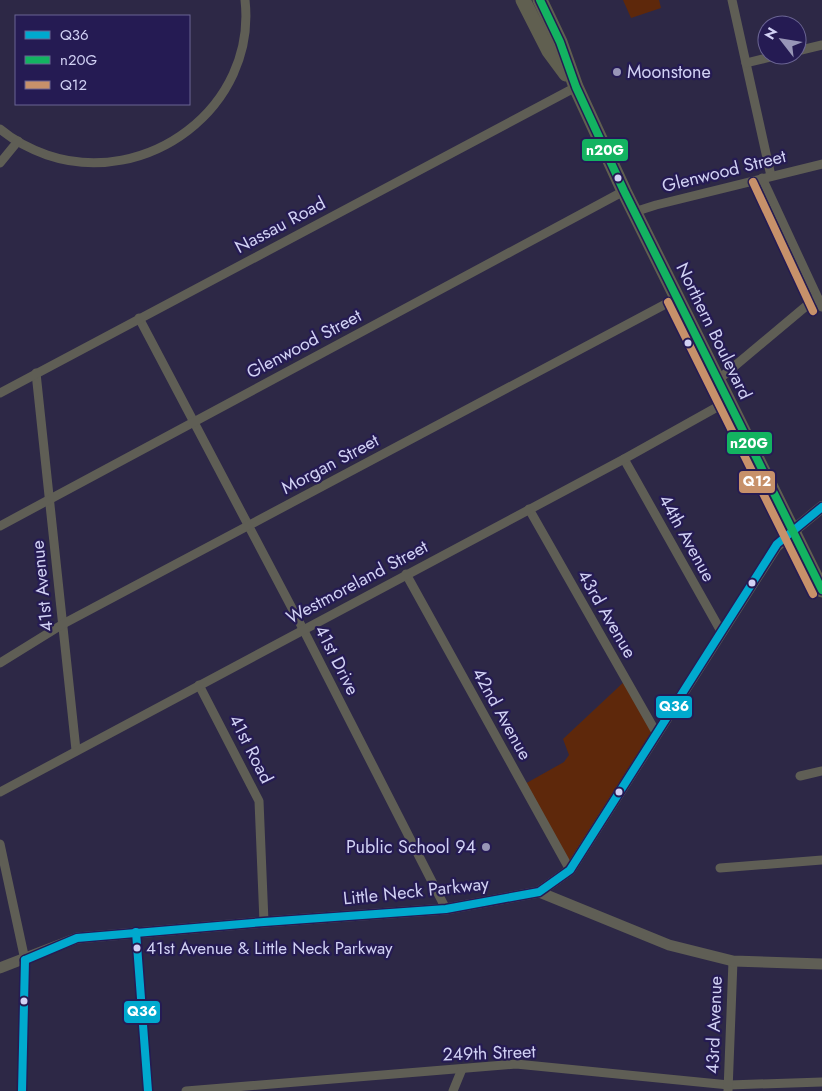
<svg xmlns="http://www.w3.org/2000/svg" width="822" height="1091" font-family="Jost,sans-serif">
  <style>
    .green { fill: #5e280b }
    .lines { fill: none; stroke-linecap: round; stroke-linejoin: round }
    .minor { stroke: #5f5e55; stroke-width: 9 }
    .tertiary { stroke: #5f5e55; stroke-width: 11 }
    .secondary { stroke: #5f5d50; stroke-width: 12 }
    .primary { stroke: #605f50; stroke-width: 15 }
    .bus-1-casing { stroke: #251b53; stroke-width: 11 }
    .bus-2-casing { stroke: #251b53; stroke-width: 11 }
    .bus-3-casing { stroke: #251b53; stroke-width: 11 }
    .bus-1 { stroke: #00a9ce; stroke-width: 8 }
    .bus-2 { stroke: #13b361; stroke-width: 8 }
    .bus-3 { stroke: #c7916a; stroke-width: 8 }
    .poi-dot { fill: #9896b7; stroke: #251b53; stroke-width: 2 }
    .bus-dot { fill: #d1d1f4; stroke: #251b53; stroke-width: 2 }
    .labels { text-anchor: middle; stroke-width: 4.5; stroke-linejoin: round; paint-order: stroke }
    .bus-label { font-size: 17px; fill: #d1d1f4; stroke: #251b53; text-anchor: start }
    .poi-label { font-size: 18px; fill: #d1d1f4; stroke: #251b53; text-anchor: start }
    .street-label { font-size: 18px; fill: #d1d1f4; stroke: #251b53 }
    .line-badge { stroke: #251b53; stroke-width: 2 }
    .badge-label { font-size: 14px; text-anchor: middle; font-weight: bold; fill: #fff }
  </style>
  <rect width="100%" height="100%" fill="#2d2846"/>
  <g class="green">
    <path d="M623 0H659L661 8 631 18Z"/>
    <path d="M626 680 657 734 570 870 523 785 564 762 569 755 563 739Z"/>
  </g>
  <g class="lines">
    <g class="minor">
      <path d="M732 0 771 176"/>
      <path d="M797 51 822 45"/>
      <path d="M746 63 779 55"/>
      <path d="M0 129C13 140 30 149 47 155 147 189 257 107 245 0"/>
      <path d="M0 163 18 141"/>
      <path d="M762 178 822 307"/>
      <path d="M634 212 656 205 822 164"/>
      <path d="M139 318 303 629 446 909"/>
      <path d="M36 373 76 750"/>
      <path d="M718 380 817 297"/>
      <path d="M0 393 576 87"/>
      <path d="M624 459 722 633"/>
      <path d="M529 509 657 734"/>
      <path d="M0 526 624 191"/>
      <path d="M406 574 570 870"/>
      <path d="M0 663 63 624 677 298"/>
      <path d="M199 685 259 801 264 922"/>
      <path d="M800 776 822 771"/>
      <path d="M0 792 624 459 728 401"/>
      <path d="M0 844 25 960 22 1091"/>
      <path d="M720 868 822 860"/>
      <path d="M136 932 148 1091"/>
      <path d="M186 1091 516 1064 729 1085 822 1082"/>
      <path d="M453 1091 462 1069"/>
      <path d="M728 1091 733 961"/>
    </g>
    <g class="tertiary">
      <path d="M539 892 669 945 733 961 822 964"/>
      <path d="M0 968 77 938 264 922 446 909 539 892 570 870 776 547 793 531"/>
    </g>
    <path class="secondary" d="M793 531 822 507"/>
    <g class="primary">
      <path d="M523 0 549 51 566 74"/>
      <path d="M540 0 560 42 576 87 624 191 822 590"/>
    </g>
    <g class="bus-1-casing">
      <g id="bus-1">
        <path d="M136 932 148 1091"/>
        <path d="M25 960 77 938 264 922 446 909 539 892 570 870 777 544 822 507"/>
        <path d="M22 1091 25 960"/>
      </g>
    </g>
    <g class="bus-2-casing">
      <path id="bus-2" d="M540 0 560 42 576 87 624 191 822 590"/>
    </g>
    <g class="bus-3-casing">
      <g id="bus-3">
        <path d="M753 182 813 311"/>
        <path d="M668 302 813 594"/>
      </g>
    </g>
    <use href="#bus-1" class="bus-1"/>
    <use href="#bus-2" class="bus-2"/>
    <use href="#bus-3" class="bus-3"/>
  </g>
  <g class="poi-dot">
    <circle cx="617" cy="72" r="5"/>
    <circle cx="486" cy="847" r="5"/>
  </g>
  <g class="bus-dot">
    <circle cx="618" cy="178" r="4.5"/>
    <circle cx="688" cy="343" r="4.5"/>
    <circle cx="752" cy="583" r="4.5"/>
    <circle cx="619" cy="792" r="4.5"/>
    <circle cx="137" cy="948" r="4.5"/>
    <circle cx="24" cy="1001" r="4.5"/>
  </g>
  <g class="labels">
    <g class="bus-label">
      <text x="146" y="954">41st Avenue &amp; Little Neck Parkway</text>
    </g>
    <g class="poi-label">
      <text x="627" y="78">Moonstone</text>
      <text x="476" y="853" text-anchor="end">Public School 94</text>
    </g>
    <g class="street-label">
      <text transform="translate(724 171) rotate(-14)" y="6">Glenwood Street</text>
      <text transform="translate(280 225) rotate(-28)" y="6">Nassau Road</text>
      <text transform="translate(714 331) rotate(64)" y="6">Northern Boulevard</text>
      <text transform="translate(304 344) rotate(-28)" y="6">Glenwood Street</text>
      <text transform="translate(330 464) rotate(-28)" y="6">Morgan Street</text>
      <text transform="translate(687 538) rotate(61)" y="6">44th Avenue</text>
      <text transform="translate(357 582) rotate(-28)" y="6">Westmoreland Street</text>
      <text transform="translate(42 586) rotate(-96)" y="6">41st Avenue</text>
      <text transform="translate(607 614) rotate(60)" y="6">43rd Avenue</text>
      <text transform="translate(337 660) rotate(63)" y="6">41st Drive</text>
      <text transform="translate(502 714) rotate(61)" y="6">42nd Avenue</text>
      <text transform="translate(251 749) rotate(63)" y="6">41st Road</text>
      <text transform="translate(416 891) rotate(-6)" y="6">Little Neck Parkway</text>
      <text transform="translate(714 1025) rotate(-88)" y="6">43rd Avenue</text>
      <text transform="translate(489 1053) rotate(-2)" y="6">249th Street</text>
    </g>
  </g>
  <g class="line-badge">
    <rect x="581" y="138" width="48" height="24" rx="5" fill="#13b361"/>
    <rect x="726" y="431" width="47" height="24" rx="5" fill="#13b361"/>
    <rect x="738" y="470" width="38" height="24" rx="5" fill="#c7916a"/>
    <rect x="655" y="695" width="38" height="24" rx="5" fill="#00a9ce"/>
    <rect x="123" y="1000" width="38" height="24" rx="5" fill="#00a9ce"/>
  </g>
  <g class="badge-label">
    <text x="605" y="155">n20G</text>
    <text x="749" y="448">n20G</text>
    <text x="757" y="486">Q12</text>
    <text x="674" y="711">Q36</text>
    <text x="142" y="1016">Q36</text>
  </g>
  <rect x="15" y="15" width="175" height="90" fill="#251b53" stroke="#6a6493"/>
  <rect x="25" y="31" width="25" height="8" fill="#00a9ce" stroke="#6a6493"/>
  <text x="60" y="40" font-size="15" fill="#d1d1f4">Q36</text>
  <rect x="25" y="56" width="25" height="8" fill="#13b361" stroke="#6a6493"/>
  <text x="60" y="65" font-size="15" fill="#d1d1f4">n20G</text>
  <rect x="25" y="81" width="25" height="8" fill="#c7916a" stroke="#6a6493"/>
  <text x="60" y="90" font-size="15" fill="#d1d1f4">Q12</text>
  <g transform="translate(782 40) rotate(301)"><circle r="24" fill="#251b53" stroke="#6a6493"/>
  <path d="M0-4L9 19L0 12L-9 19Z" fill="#9896b7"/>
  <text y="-8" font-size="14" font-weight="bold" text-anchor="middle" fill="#d1d1f4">N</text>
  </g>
</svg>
